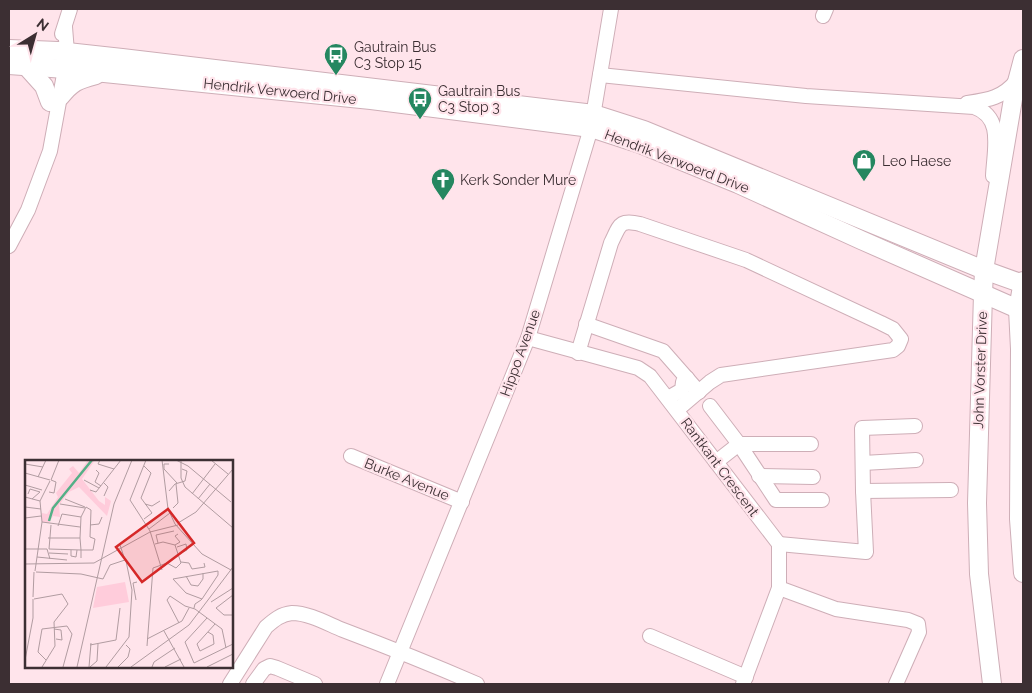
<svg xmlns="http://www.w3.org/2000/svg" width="1032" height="693" font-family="Raleway,sans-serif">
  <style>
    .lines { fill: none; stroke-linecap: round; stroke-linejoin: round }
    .minor-casing { stroke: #ceaeb7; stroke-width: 16 }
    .major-casing { stroke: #ceaeb7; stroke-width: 20 }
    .minor { stroke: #fff; stroke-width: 14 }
    .major { stroke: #fff; stroke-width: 18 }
    .labels { text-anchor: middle; stroke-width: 4.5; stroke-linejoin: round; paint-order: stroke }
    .poi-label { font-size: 14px; fill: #3c2f33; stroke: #ffe4eb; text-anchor: start }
    .street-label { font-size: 14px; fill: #3c2f33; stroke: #ffe4eb }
    .inset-river { fill: none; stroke: #54b087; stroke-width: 2.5 }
    .inset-road { fill: none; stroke: #b19ca1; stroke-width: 1 }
    .view { fill: #d62828; fill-opacity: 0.15; stroke: #d62828; stroke-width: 2.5 }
    .inset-edge { fill: none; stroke: #3c2f33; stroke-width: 2.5 }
  </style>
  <rect width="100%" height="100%" fill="#ffe4eb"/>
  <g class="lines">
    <g class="minor-casing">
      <g id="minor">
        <path d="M823 16 826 9"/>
        <path d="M62 34 70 9"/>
        <path d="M600 75 806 96 974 107C1004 117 994 150 993 176"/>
        <path d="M967 103C988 100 1003 98 1017 80"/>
        <path d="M9 246 28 210 50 151 65 69 67 52 65 27"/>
        <path d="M586 324 663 351 699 392"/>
        <path d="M528 338 638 368 650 376 779 544V588L743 684"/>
        <path d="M578 353 611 243C620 225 619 219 640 224L746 260 881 323 893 329 901 339 898 346 893 350 721 375 710 382 677 410"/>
        <path d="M668 398 682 390 683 382 687 378"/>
        <path d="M710 406 739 444H811"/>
        <path d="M351 456 462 502"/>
        <path d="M716 462 739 444 776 500H822"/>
        <path d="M863 463 916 460"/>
        <path d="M759 476 813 477"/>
        <path d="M863 491 951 490"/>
        <path d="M779 544 866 552 863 491 862 428 915 426"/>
        <path d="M779 588 836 609 908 620 918 624 919 632 896 684"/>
        <path d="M650 636 746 677"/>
        <path d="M230 684 266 627C274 620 281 614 292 613 309 613 328 624 343 630 388 647 433 665 477 684"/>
        <path d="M253 684 264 669 270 666 277 668 315 684"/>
        <path d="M387 684 528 338 591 128 611 9"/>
      </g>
    </g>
    <g class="major-casing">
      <g id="major">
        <path d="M9 49 58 51 122 58 594 114 644 130 984 270 1023 284"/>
        <path d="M9 65 65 69 371 100 591 128 640 144 738 184 861 240 1018 309"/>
        <path d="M26 66 44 86 50 102"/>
        <path d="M60 97C72 82 77 80 96 75"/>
        <path d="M1023 281 1018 309 1020 349 1019 519 1023 573"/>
        <path d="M992 684 979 574 977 503 983 294 984 270 1014 93 1023 59"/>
      </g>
    </g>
    <use href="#minor" class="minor"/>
    <use href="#major" class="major"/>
  </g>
  <defs>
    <g id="bus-pin" transform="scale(1.25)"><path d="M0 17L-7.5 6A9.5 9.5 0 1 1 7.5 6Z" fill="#258760" stroke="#ffe4eb"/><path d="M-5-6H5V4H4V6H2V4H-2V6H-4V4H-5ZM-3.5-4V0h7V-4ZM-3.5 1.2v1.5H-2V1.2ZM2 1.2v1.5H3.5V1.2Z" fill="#fff"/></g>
    <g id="shop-pin" transform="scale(1.25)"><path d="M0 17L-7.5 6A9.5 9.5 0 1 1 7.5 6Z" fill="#258760" stroke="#ffe4eb"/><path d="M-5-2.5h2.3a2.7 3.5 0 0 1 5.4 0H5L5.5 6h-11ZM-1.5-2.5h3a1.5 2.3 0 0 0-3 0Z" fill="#fff"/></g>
    <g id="church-pin" transform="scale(1.25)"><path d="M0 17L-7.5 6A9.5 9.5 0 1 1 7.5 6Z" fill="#258760" stroke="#ffe4eb"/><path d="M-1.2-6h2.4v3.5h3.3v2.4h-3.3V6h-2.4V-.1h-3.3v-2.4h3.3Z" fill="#fff"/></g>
  </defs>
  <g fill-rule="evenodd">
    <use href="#bus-pin" x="336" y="55"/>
    <use href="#bus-pin" x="420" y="99"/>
    <use href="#shop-pin" x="864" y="161"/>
    <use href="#church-pin" x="443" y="180"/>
  </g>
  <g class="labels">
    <g class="poi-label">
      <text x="354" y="52">Gautrain Bus<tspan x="354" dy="16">C3 Stop 15</tspan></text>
      <text x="438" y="96">Gautrain Bus<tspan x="438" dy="16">C3 Stop 3</tspan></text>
      <text x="882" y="166">Leo Haese</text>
      <text x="460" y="185">Kerk Sonder Mure</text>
    </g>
    <g class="street-label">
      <text transform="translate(280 91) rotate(6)" y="5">Hendrik Verwoerd Drive</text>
      <text transform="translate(677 161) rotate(21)" y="5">Hendrik Verwoerd Drive</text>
      <text transform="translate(520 353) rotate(-70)" y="5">Hippo Avenue</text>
      <text transform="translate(980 370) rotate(-88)" y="5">John Vorster Drive</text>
      <text transform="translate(720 467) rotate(53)" y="5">Rantkant Crescent</text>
      <text transform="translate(407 479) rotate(22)" y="5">Burke Avenue</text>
    </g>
  </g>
  <g transform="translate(25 460)">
    <rect width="208" height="208" fill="#ffe4eb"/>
    <path d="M63 0H70L57 19 74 41 80 45V37L86 41 82 56 54 27 44 32 34 45 35 57 28 56 24 63 17 62V53L22 54 33 37 31 33 47 13 44 9 48 6 54 13ZM100 122 104 142 68 148 72 127Z" fill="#ffccdb"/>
    <path class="inset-river" d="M24 61 28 48 67 0"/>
    <path class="inset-road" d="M75 0 73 4 89 9M121 0 105 40 125 71 137 110M137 0 143 49 150 64 177 94 206 110M151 0 163 6 206 42M156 0V18L160 27 208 68M186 0 203 14M0 4 18 7M144 4H139V9L152 23M119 6 126 13 116 38 127 53 119 59M71 10 74 13 70 22 76 26M0 13 25 20M13 17 21 0M26 20 34 0M59 20 74 28M79 23 83 27 79 36M0 25 17 30M65 30 71 32 96 0M144 31 150 24 160 21 162 11 157 9M24 32 29 33 31 22 26 20M3 34 5 29 15 32 7 39M167 34 190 4M0 37 15 41M40 39 60 47M173 39 185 24M35 44 60 48M120 44 127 46 135 41M0 47 16 49M148 48 153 43 151 24M0 58 16 56M17 62 55 67M153 63 171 52 208 9M26 65 24 89 56 90H68L70 79 65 77 66 50 61 47 56 57 55 78 56 90V98M65 65 74 64 77 57M33 66 37 54 56 57M124 69 145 53M23 78H55M133 83 131 75 149 71M95 85 100 100M150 85 155 82 150 76 153 74M152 87 161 84 162 90 154 94M0 89H22L25 99M46 90V96L51 97 52 90M24 93 43 94M12 97 42 100M156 102 164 103 167 109 180 107 179 103M0 104 69 103 125 72 153 65M10 111 17 62 15 41 25 21M11 112 56 114 78 119 85 105 100 100M161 116 166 125 173 126 178 119V113M208 135 191 148 199 155H208M8 137 9 112M9 139 37 134 43 144 29 162 30 186 17 207M111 140 108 123 112 122M186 142 208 128M169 148 170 144 176 140 177 139 193 115V111L148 119 161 133 177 139M182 158 160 182 169 203 208 184M154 163 142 140 145 136 160 146 170 149 197 169 201 188M29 169 36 170 37 180 31 179M139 171 159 207M183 172 188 175 189 184 175 191 172 184 190 164M122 179 157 161 164 148M65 185 91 180 95 148M122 186 128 108 142 103 151 108 156 103 150 85 138 82 130 84M0 200 8 158V139M21 200 13 192 17 169 42 166 47 174 38 207M52 207 89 44 107 0M64 207 66 183M65 207 72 201 73 184M81 207 104 177 107 130 101 101M93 207 103 197 105 189 101 185M106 207 164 165 208 107M127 207 129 202 150 188M140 207 156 199M182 207 208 194"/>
    <path class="view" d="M143 49 169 83 117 122 91 87Z"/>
    <rect width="208" height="208" class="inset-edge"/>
  </g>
  <rect width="1032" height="693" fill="none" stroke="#3c2f33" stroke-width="20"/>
  <g transform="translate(35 35) rotate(37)" stroke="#ffe4eb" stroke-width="4" paint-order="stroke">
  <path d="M0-4L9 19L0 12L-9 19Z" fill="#3c2f33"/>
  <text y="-8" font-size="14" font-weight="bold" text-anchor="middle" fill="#3c2f33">N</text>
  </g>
</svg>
